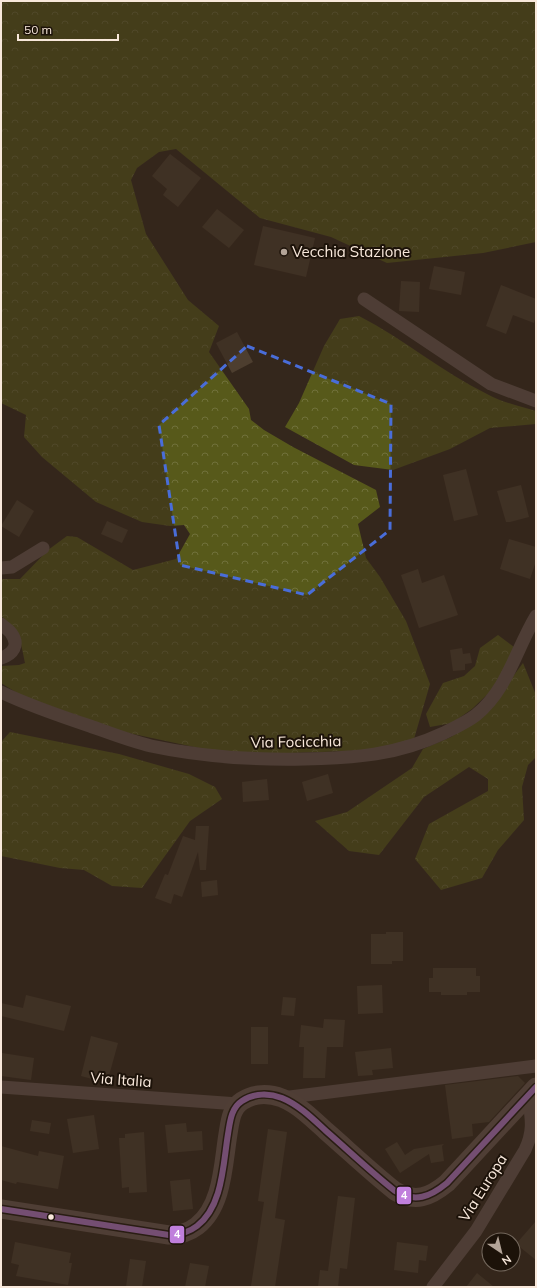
<svg xmlns="http://www.w3.org/2000/svg" width="537" height="1288" font-family="Mulish,sans-serif">
  <style>
    .forest { fill: url(#forest-crowns) }
    .building { fill: #4d3e2f }
    .lines { fill: none; stroke-linecap: round; stroke-linejoin: round }
    .street { stroke: #6d5a56; stroke-width: 13 }
    .secondary { stroke: #705b55; stroke-width: 19 }
    .bus-1-casing { stroke: #1c1209; stroke-width: 9 }
    .bus-1 { stroke: #c07fdc; stroke-width: 6 }
    .marked { fill: none; stroke: #496dd9; stroke-width: 3; stroke-dasharray: 8 5; stroke-linejoin: round }
    .poi-dot { fill: #b3a498; stroke: #1c1209; stroke-width: 1.5 }
    .bus-dot { fill: #f8e8db; stroke: #1c1209; stroke-width: 1.5 }
    .labels { text-anchor: middle; stroke-width: 4; stroke-linejoin: round; paint-order: stroke }
    .poi-label { font-size: 15px; fill: #f8e8db; stroke: #1c1209; text-anchor: start }
    .street-label { font-size: 15px; fill: #f8e8db; stroke: #1c1209 }
    .line-badge { stroke: #1c1209; stroke-width: 1.5 }
    .badge-label { font-size: 11px; text-anchor: middle; font-weight: bold; fill: #fff }
  </style>
  <defs>
    <pattern id="forest-crowns" width="20" height="18" patternUnits="userSpaceOnUse"><rect width="20" height="18" fill="#57591a"/><path d="M2 6a3 3 0 1 1 6 0M12 15a3 3 0 1 1 6 0" fill="none" stroke="#70713b"/></pattern>
  </defs>
  <rect width="100%" height="100%" fill="#34271c"/>
  <g class="forest">
    <path d="M1 1H536V242L483 253 387 263 331 237 260 218 176 149 159 152 137 168 131 180 146 234 188 300 219 326 209 352 249 409 251 420 264 430 293 447 376 490 380 507 358 524 366 558 380 577 406 621 430 684 414 739 378 750 261 754 208 750 124 732 22 696 1 683V666L19 665 25 663C21 642 19 630 1 616V579H20L48 550 67 536 77 537 133 570 176 559 190 534 184 525 170 526 142 522 96 502 42 457 24 437 26 415 1 403Z"/>
    <path d="M359 316C404 339 442 372 487 394 501 402 520 406 536 411V424L490 428 450 449 393 470 354 465 285 427 299 403 324 346 340 319Z"/>
    <path d="M498 635 514 647 496 686 472 709 452 723 430 727 426 714 443 683 464 676 475 666 480 648Z"/>
    <path d="M523 663 536 695V757L528 765 522 787 524 820 498 850 482 878 441 890 415 859 429 824 488 791V779L469 767 424 797 379 855 349 851 315 821 347 812 412 768 423 749 451 737 484 715Z"/>
    <path d="M10 732 119 754 189 774 215 787 222 799 190 821 142 888 112 886 84 870 60 868 1 856V742Z"/>
  </g>
  <g class="building">
    <path d="M170 154 201 178 178 207 163 195 167 189 152 176Z"/>
    <path d="M217 209 244 230 229 248 202 227Z"/>
    <path d="M263 226 315 238 306 277 254 265Z"/>
    <path d="M434 266 465 272 461 295 429 289Z"/>
    <path d="M401 281 420 282 419 312 399 311Z"/>
    <path d="M501 285 536 299V316L534 323 513 315 506 334 486 326Z"/>
    <path d="M237 332 253 362 232 373 216 343Z"/>
    <path d="M466 469 478 515 454 521 443 475Z"/>
    <path d="M521 485 529 517 510 522H506L497 491Z"/>
    <path d="M17 500 34 511 19 537 1 526Z"/>
    <path d="M107 521 128 530 122 543 101 534Z"/>
    <path d="M509 539 536 547V561L530 579 500 569Z"/>
    <path d="M418 569 422 583 444 575 458 615 419 628 401 575Z"/>
    <path d="M462 648 463 654 470 653 472 663 465 664V670L453 671 450 650Z"/>
    <path d="M328 774 333 793 307 801 302 782Z"/>
    <path d="M267 779 269 800 243 802 242 782Z"/>
    <path d="M196 826H209L206 870H200L198 852 182 897 174 894 171 904 155 898 165 874 168 875 183 836 195 840Z"/>
    <path d="M217 880 218 895 202 897 201 882Z"/>
    <path d="M386 932H403V961H392V964H371V934H386Z"/>
    <path d="M433 968H476V976H480V992H467V995H441V992H429V978H433Z"/>
    <path d="M382 985 383 1013 358 1014 357 986Z"/>
    <path d="M26 995 71 1006 64 1031 1 1016V1003L23 1008Z"/>
    <path d="M283 997 296 998 294 1016 281 1015Z"/>
    <path d="M324 1019 345 1020 343 1047H327L325 1078H303L304 1047H299L301 1025 323 1028Z"/>
    <rect x="251" y="1027" width="17" height="37"/>
    <path d="M91 1036 118 1043 107 1083 81 1076Z"/>
    <path d="M391 1048 393 1068 372 1070 373 1075 358 1076 355 1052Z"/>
    <path d="M2 1053 34 1058 31 1080 1 1076Z"/>
    <path d="M518 1076 525 1083 489 1122 472 1124 473 1136 452 1139 445 1085Z"/>
    <path d="M94 1115 99 1149 73 1153 67 1119Z"/>
    <path d="M32 1120 51 1123 49 1134 30 1131Z"/>
    <path d="M186 1123 187 1132 202 1131 203 1150 168 1153 165 1125Z"/>
    <path d="M268 1129 287 1132 275 1218 285 1220 275 1287H257L251 1286 264 1202 258 1201Z"/>
    <path d="M144 1132 147 1192 129 1193V1187L122 1188 119 1138H125V1134Z"/>
    <path d="M397 1142 405 1155 414 1149 444 1144 442 1146 444 1161 431 1163 429 1154 400 1173 385 1149Z"/>
    <path d="M1 1146 38 1156 39 1151 64 1156 58 1189 17 1182 16 1184 1 1180Z"/>
    <path d="M190 1179 193 1209 173 1211 170 1181Z"/>
    <path d="M338 1196 355 1198 347 1269 340 1268 338 1287H318L320 1270 328 1271Z"/>
    <path d="M536 1221V1260L516 1244Z"/>
    <path d="M15 1242 71 1253 69 1263H72L68 1285 16 1276 19 1265 11 1263Z"/>
    <path d="M397 1242 428 1246 426 1261 419 1260 418 1273 394 1270Z"/>
    <path d="M130 1259 146 1261 142 1287H126Z"/>
    <path d="M190 1263 209 1266 205 1287H185Z"/>
    <path d="M477 1273 494 1287H466Z"/>
  </g>
  <g class="lines">
    <g class="street">
      <path d="M364 299 491 384 536 401"/>
      <path d="M1 568 12 567 43 548"/>
      <path d="M1 624C4 627 9 630 11 633 20 645 13 654 1 658"/>
      <path d="M1 692C30 706 60 716 90 726 110 733 130 741 151 746 202 757 253 760 304 759 356 758 397 755 444 733 456 727 467 722 476 715 508 689 516 649 536 616"/>
      <path d="M1 1087 238 1104"/>
      <path d="M282 1098 536 1066"/>
      <path d="M433 1287 476 1231 525 1150C535 1129 531 1117 528 1094"/>
    </g>
    <path class="secondary" d="M1 1209 169 1235C180 1235 188 1233 197 1226 223 1206 223 1164 228 1134 230 1122 231 1108 242 1101 254 1093 269 1093 282 1098 299 1105 313 1119 326 1131 349 1151 371 1172 395 1191 415 1203 430 1197 447 1183L536 1087"/>
    <g class="bus-1-casing">
      <path id="bus-1" d="M1 1209 169 1235C180 1235 188 1233 197 1226 223 1206 223 1164 228 1134 230 1122 231 1108 242 1101 254 1093 269 1093 282 1098 299 1105 313 1119 326 1131 349 1151 371 1172 395 1191 415 1203 430 1197 447 1183L536 1087"/>
    </g>
    <use href="#bus-1" class="bus-1"/>
  </g>
  <path d="M0 0H537V1288H0ZM247 346 391 404 390 530 307 595 180 565 159 425Z" fill="#34271c" fill-opacity=".55" fill-rule="evenodd"/>
  <path class="marked" d="M247 346 391 404 390 530 307 595 180 565 159 425Z"/>
  <circle class="poi-dot" cx="284" cy="252" r="4"/>
  <circle class="bus-dot" cx="51" cy="1217" r="3.5"/>
  <g class="labels">
    <g class="poi-label">
      <text x="292" y="257">Vecchia Stazione</text>
    </g>
    <g class="street-label">
      <text transform="translate(296 742) rotate(-1)" y="5">Via Focicchia</text>
      <text transform="translate(121 1080) rotate(4)" y="5">Via Italia</text>
      <text transform="translate(483 1188) rotate(-58)" y="5">Via Europa</text>
    </g>
  </g>
  <g class="line-badge">
    <rect x="396" y="1186" width="16" height="19" rx="4" fill="#c07fdc"/>
    <rect x="169" y="1225" width="16" height="19" rx="4" fill="#c07fdc"/>
  </g>
  <g class="badge-label">
    <text x="404" y="1199">4</text>
    <text x="177" y="1238">4</text>
  </g>
  <rect width="537" height="1288" fill="none" stroke="#f8e8db" stroke-width="4"/>
  <g transform="translate(501 1252) rotate(145)"><circle r="19" fill="#1c1209" stroke="#74685d"/>
  <path d="M0-3L7 15L0 10L-7 15Z" fill="#b3a498"/>
  <text y="-6" font-size="11" font-weight="bold" text-anchor="middle" fill="#f8e8db">N</text>
  </g>
  <path d="M18 34v6h100v-6" fill="none" stroke="#f8e8db" stroke-width="2"/>
  <text x="24" y="34" font-size="12" fill="#f8e8db" stroke="#1c1209" stroke-width="3" paint-order="stroke">50 m</text>
</svg>
